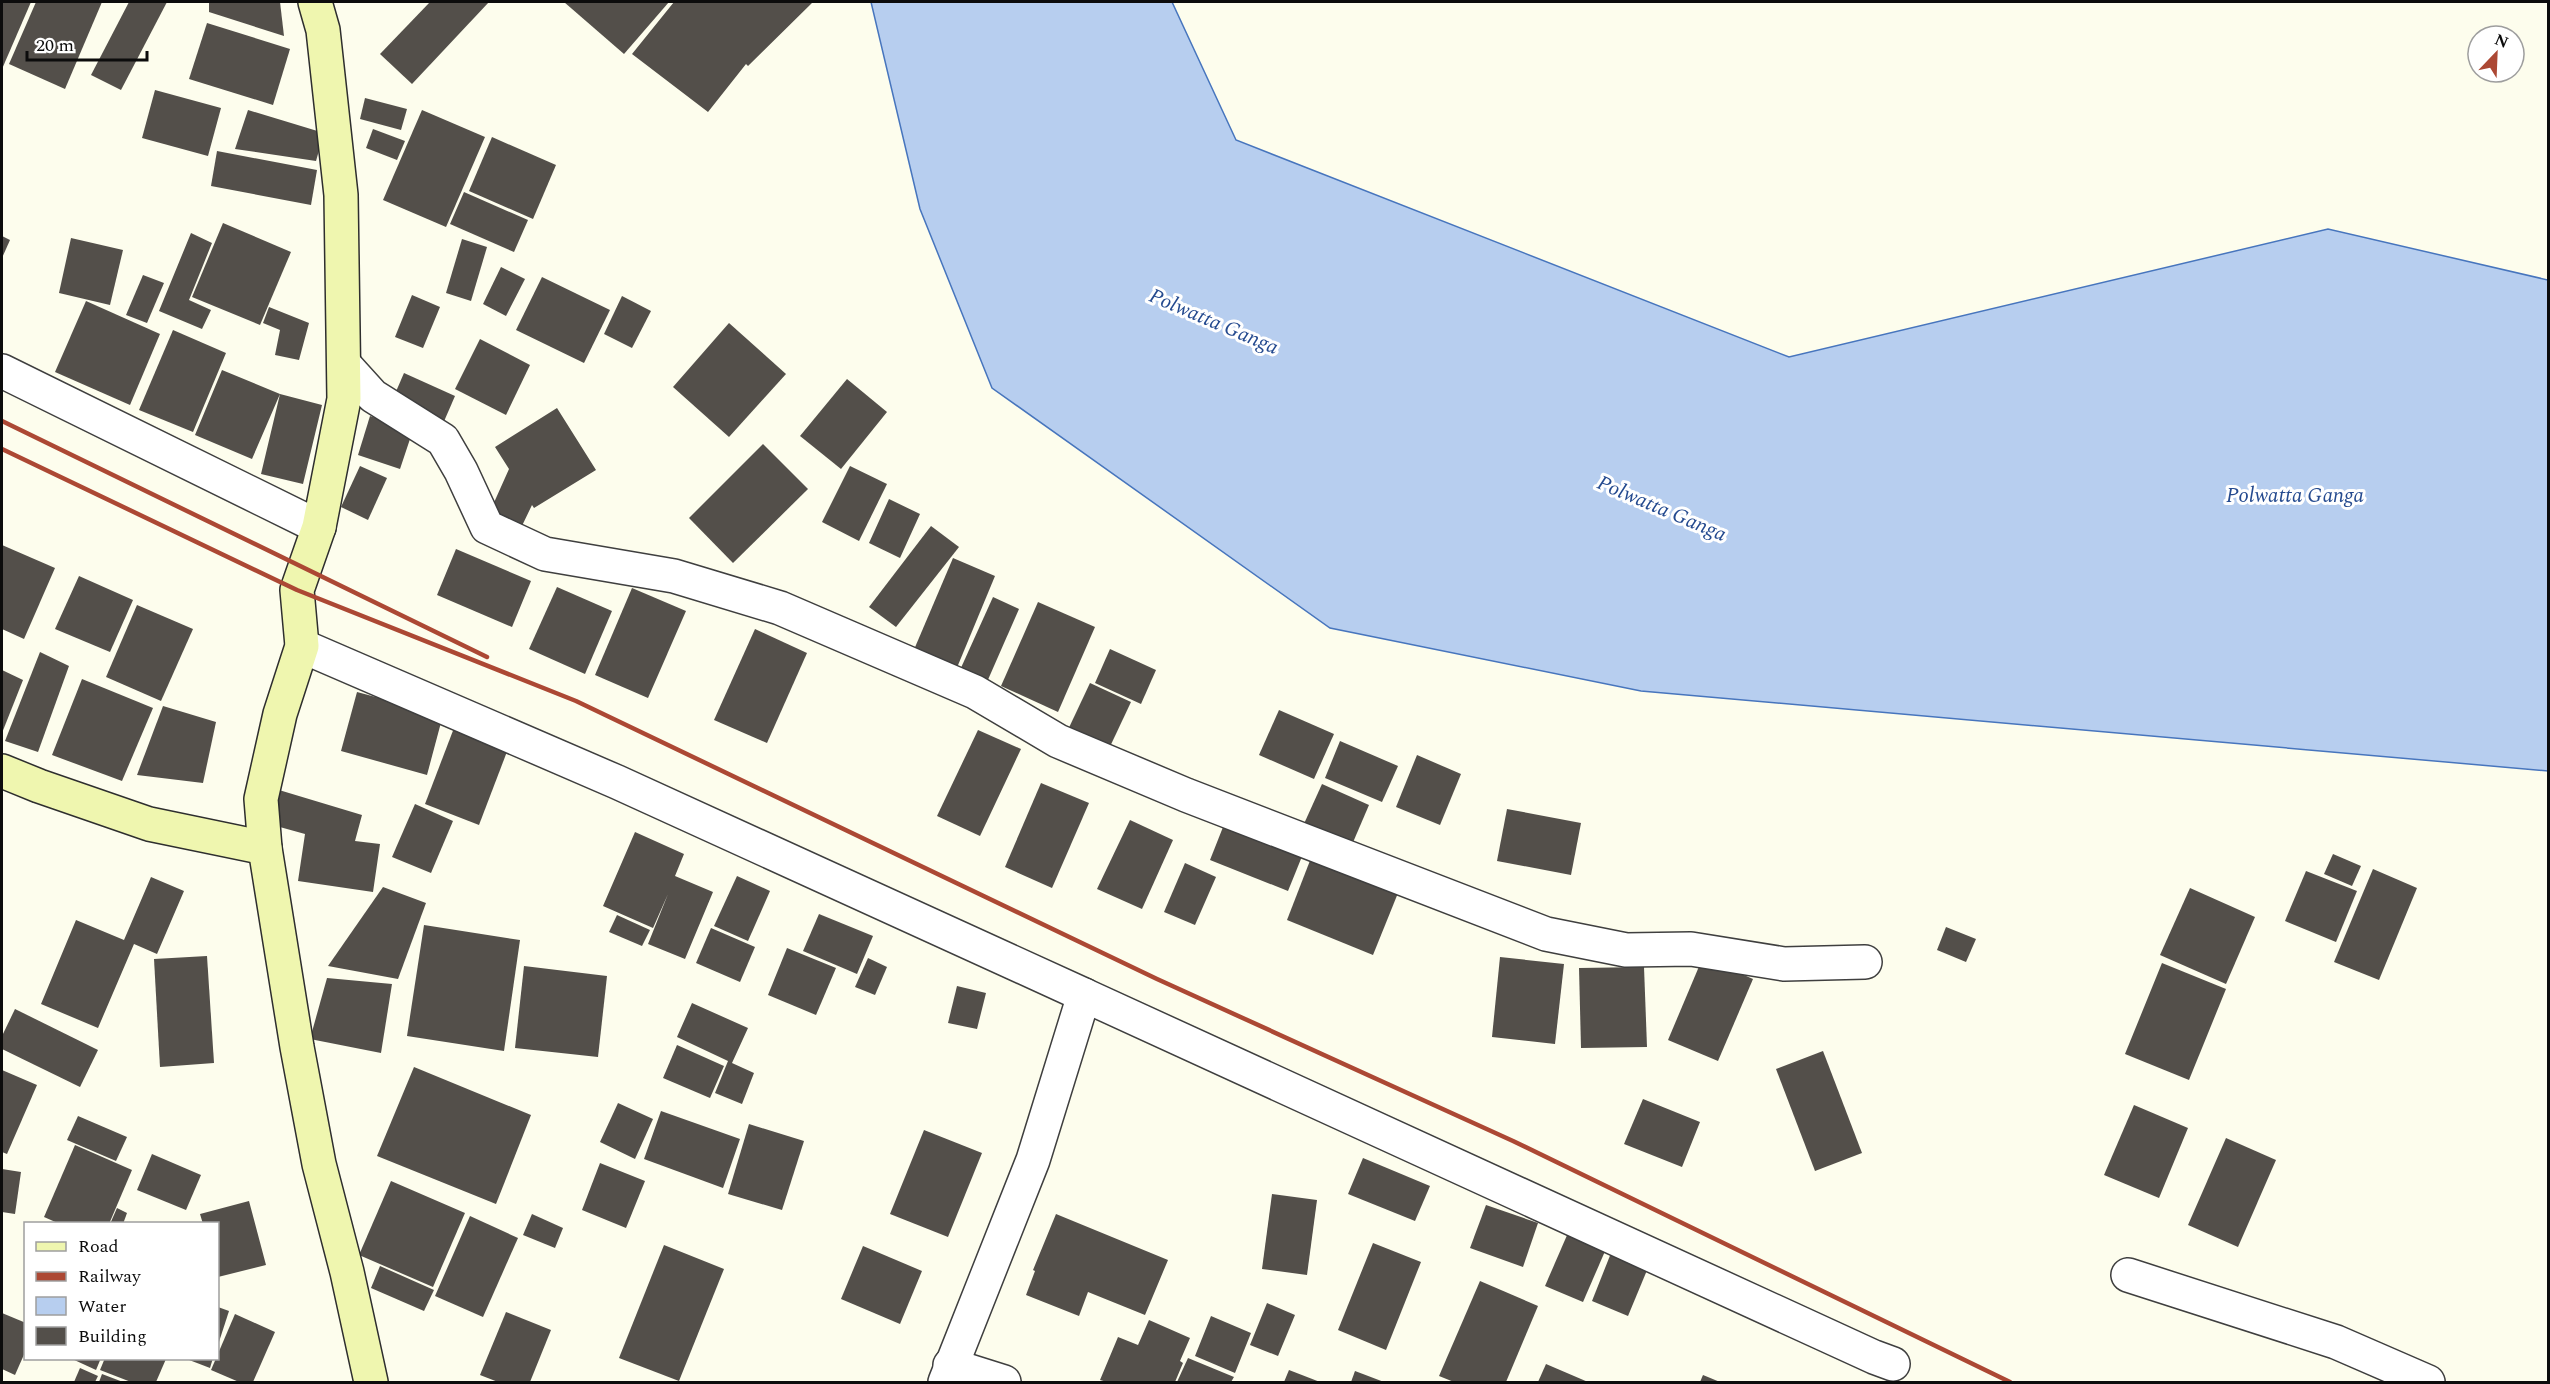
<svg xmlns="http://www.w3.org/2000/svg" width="2550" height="1384" font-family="Spectral,serif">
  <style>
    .water { fill: #b7ceef; stroke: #4775bd; stroke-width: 1.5 }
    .building { fill: #534f4a }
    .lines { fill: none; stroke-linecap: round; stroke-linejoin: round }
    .minor-casing { stroke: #3f3f3f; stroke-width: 36 }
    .secondary-casing { stroke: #2e2e2e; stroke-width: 36 }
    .minor { stroke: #fff; stroke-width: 33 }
    .secondary { stroke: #eff6af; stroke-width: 33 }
    .rail { stroke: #ac4834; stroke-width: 4.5 }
    .labels { text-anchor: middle; stroke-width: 6; stroke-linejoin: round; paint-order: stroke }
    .water-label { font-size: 21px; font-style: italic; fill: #244a8f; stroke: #fff }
  </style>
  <rect width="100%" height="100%" fill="#fdfded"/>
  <path class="water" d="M871 2H1172L1236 140 1789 357 2328 229 2548 280V771L1641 691 1330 628 992 388 920 209Z"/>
  <g class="building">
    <path d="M2 2H31L2 69Z"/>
    <path d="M36 2H102L65 89 9 64Z"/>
    <path d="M129 2H167L121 90 91 75Z"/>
    <path d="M209 2H280L284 36 209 12Z"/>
    <path d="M430 2H489L412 84 380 54Z"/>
    <path d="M564 2H669L624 54Z"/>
    <path d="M674 2H813L748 66 746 64 708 112 632 54Z"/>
    <path d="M207 23 290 49 273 105 189 79Z"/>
    <path d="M155 90 221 108 208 156 142 138Z"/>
    <path d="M365 98 407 109 401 130 360 119Z"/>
    <path d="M248 110 324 133 316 161 235 149Z"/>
    <path d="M422 110 485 137 446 227 383 200Z"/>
    <path d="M373 129 405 141 397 160 366 148Z"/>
    <path d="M492 137 556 165 533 219 469 191Z"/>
    <path d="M217 151 317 170 311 205 211 186Z"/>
    <path d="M464 192 528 220 514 252 450 224Z"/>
    <path d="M223 223 291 252 260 325 192 297Z"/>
    <path d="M191 233 212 243 189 300 211 310 202 329 159 311Z"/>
    <path d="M2 236 10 240 2 258Z"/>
    <path d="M71 238 123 250 110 305 59 293Z"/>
    <path d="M462 239 487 247 471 301 446 293Z"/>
    <path d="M501 267 525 279 506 316 483 304Z"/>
    <path d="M143 275 164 283 147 323 126 315Z"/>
    <path d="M542 277 610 310 584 363 516 330Z"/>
    <path d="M412 295 440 307 423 348 395 337Z"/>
    <path d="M622 296 651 311 632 348 604 334Z"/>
    <path d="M86 301 160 334 130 405 55 372Z"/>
    <path d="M269 307 309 323 299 360 275 355 280 330 263 323Z"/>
    <path d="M729 323 786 374 729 437 673 387Z"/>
    <path d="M173 330 226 353 193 432 139 410Z"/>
    <path d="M480 339 530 365 506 415 455 389Z"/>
    <path d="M222 370 280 394 322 405 303 484 261 474 280 394 252 459 195 435Z"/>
    <path d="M404 373 455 396 442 426 391 403Z"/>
    <path d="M847 379 887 412 841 469 800 436Z"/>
    <path d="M557 408 596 470 534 508 532 505 520 530 488 516 509 469 495 447Z"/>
    <path d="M370 416 413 430 400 469 358 455Z"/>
    <path d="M763 444 808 489 733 563 689 518Z"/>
    <path d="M360 466 387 478 368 520 341 507Z"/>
    <path d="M850 466 887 484 859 541 822 522Z"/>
    <path d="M889 499 920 514 900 558 869 543Z"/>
    <path d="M931 526 959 547 896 627 869 607Z"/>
    <path d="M2 545 55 568 24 639 2 629Z"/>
    <path d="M456 549 531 581 512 627 437 595Z"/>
    <path d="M953 558 995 576 956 670 913 652Z"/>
    <path d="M79 576 133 600 110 652 55 629Z"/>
    <path d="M557 587 612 611 585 674 529 649Z"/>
    <path d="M632 588 686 611 648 698 595 675Z"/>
    <path d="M993 597 1019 609 987 682 960 670Z"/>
    <path d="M1038 602 1095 627 1058 712 1001 686Z"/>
    <path d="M137 605 193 629 161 701 106 677Z"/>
    <path d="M755 629 807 653 767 743 714 720Z"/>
    <path d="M1110 649 1156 670 1141 704 1095 683Z"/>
    <path d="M40 652 69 666 38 752 5 741Z"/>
    <path d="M2 670 23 680 2 733Z"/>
    <path d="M82 679 153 708 122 781 52 755Z"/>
    <path d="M1090 683 1131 702 1107 753 1066 734Z"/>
    <path d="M357 692 443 715 427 775 341 751Z"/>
    <path d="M163 706 216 722 203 783 137 775Z"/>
    <path d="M1279 710 1334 734 1314 779 1259 755Z"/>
    <path d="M454 728 508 749 479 825 425 804Z"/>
    <path d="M978 730 1021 749 980 836 937 816Z"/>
    <path d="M1340 741 1398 766 1382 802 1325 778Z"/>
    <path d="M1417 755 1461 774 1440 825 1396 807Z"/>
    <path d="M1041 783 1089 803 1052 888 1005 867Z"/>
    <path d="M1322 784 1369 805 1351 847 1303 826Z"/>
    <path d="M279 790 362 815 355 841 380 844 373 892 298 881 305 834 269 824Z"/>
    <path d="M415 804 453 821 431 873 392 857Z"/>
    <path d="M1507 809 1581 823 1571 875 1497 861Z"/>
    <path d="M1227 817 1305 849 1288 891 1210 860Z"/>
    <path d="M1130 820 1173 840 1142 909 1097 889Z"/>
    <path d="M635 832 684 854 675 876 713 892 685 959 648 944 668 894 653 928 603 906Z"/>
    <path d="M2333 854 2361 866 2352 886 2324 874Z"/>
    <path d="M1311 858 1398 893 1373 955 1287 920Z"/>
    <path d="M1185 863 1216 877 1195 925 1164 912Z"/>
    <path d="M2373 869 2417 888 2379 980 2334 962Z"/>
    <path d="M2306 871 2357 891 2336 942 2285 921Z"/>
    <path d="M737 876 770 891 748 941 714 926Z"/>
    <path d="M151 877 184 891 157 954 134 944 98 1028 41 1004 76 920 124 940Z"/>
    <path d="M383 887 426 903 398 979 328 966Z"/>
    <path d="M2190 888 2255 917 2226 984 2160 955Z"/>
    <path d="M819 914 873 936 857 974 803 951Z"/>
    <path d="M617 915 650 930 642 946 609 932Z"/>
    <path d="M424 925 520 940 504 1051 407 1036Z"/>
    <path d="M1946 927 1976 939 1966 962 1937 950Z"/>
    <path d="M711 928 755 947 740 982 696 963Z"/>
    <path d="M787 948 836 968 816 1015 768 995Z"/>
    <path d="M207 956 214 1063 160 1067 154 959Z"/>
    <path d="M1500 957 1564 964 1555 1044 1492 1037Z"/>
    <path d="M1703 957 1753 979 1718 1061 1668 1040Z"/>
    <path d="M868 958 887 967 875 995 855 987Z"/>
    <path d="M2162 963 2226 989 2189 1080 2125 1054Z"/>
    <path d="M524 966 607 976 598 1057 515 1048Z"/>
    <path d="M1644 967 1647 1047 1581 1048 1579 968Z"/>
    <path d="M327 978 392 984 381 1053 310 1039Z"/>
    <path d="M957 986 986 993 977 1029 948 1023Z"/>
    <path d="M692 1003 748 1028 732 1063 754 1073 742 1104 715 1093 728 1061 677 1037Z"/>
    <path d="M15 1009 98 1050 80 1087 2 1049V1036Z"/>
    <path d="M677 1045 724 1066 710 1098 663 1078Z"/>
    <path d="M1823 1051 1862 1153 1815 1171 1776 1069Z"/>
    <path d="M414 1067 531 1115 496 1204 377 1156Z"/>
    <path d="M2 1070 37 1085 7 1154 2 1152Z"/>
    <path d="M1643 1099 1700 1122 1682 1167 1624 1144Z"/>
    <path d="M618 1103 653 1119 635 1159 600 1142Z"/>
    <path d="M2134 1105 2188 1128 2159 1198 2104 1175Z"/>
    <path d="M661 1111 740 1139 723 1188 644 1159Z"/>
    <path d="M78 1116 127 1137 116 1161 67 1140Z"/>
    <path d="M749 1124 804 1141 782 1210 728 1194Z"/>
    <path d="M924 1130 982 1153 948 1237 890 1214Z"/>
    <path d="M2226 1138 2276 1160 2238 1247 2188 1225Z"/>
    <path d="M75 1145 132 1170 109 1224H60L44 1217Z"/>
    <path d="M152 1154 201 1175 186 1210 137 1190Z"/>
    <path d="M1363 1158 1430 1186 1415 1221 1348 1194Z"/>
    <path d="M600 1163 645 1181 626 1228 582 1210Z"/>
    <path d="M2 1169 21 1172 15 1214 2 1212Z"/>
    <path d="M391 1181 465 1213 433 1287 359 1255Z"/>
    <path d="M1272 1194 1317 1200 1307 1275 1262 1269Z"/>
    <path d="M249 1201 266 1265 218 1277V1224H203L200 1214Z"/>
    <path d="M1486 1205 1538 1223 1523 1267 1470 1248Z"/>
    <path d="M117 1208 127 1213 123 1224H110Z"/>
    <path d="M532 1214 563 1228 555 1248 523 1235Z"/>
    <path d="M1056 1214 1168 1260 1145 1315 1088 1292 1079 1316 1026 1295 1035 1271 1033 1270Z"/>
    <path d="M470 1216 518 1238 483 1317 435 1296Z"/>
    <path d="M1571 1226 1609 1242 1583 1302 1545 1286Z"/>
    <path d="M1373 1243 1421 1262 1386 1350 1338 1330Z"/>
    <path d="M664 1245 724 1269 679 1381 619 1358Z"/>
    <path d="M863 1246 922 1271 900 1324 841 1299Z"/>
    <path d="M1613 1248 1650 1263 1628 1316 1592 1301Z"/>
    <path d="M380 1266 434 1290 424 1311 371 1288Z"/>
    <path d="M1480 1281 1538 1306 1506 1382H1454L1439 1376Z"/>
    <path d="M1267 1303 1295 1315 1278 1356 1250 1345Z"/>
    <path d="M218 1307 229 1311 218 1345Z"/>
    <path d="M506 1312 551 1330 530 1382H498L480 1375Z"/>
    <path d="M2 1313 26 1323V1350L15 1375 2 1369Z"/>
    <path d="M235 1314 275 1332 253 1382H239L211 1370Z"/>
    <path d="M1211 1316 1251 1333 1235 1373 1195 1356Z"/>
    <path d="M1149 1320 1190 1338 1180 1361 1183 1363 1175 1382H1107L1100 1380 1118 1337 1138 1345Z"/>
    <path d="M70 1358H101L96 1370Z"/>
    <path d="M105 1358H164L166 1359 156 1382H131L100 1370Z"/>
    <path d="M184 1358H213L210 1368Z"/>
    <path d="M1188 1358 1234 1377 1231 1382H1177Z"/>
    <path d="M1546 1364 1588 1382H1538Z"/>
    <path d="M80 1368 98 1376 95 1382H74Z"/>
    <path d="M1289 1370 1320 1382H1284Z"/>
    <path d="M1355 1371 1384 1382H1351Z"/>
    <path d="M102 1374 123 1382H99Z"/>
    <path d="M1703 1375 1720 1382H1700Z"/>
  </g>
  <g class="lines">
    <g class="minor-casing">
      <g id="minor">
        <path d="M344 364 373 396 443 440 461 471 487 527 545 554 674 576 780 608 975 692 1058 741 1186 795 1546 934 1626 950 1691 949 1784 964 1865 962"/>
        <path d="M2 371 319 527"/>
        <path d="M302 646 617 782 1084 995 1033 1160 945 1382"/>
        <path d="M1084 995 1874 1357 1893 1364"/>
        <path d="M2128 1275 2336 1342 2428 1382"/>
        <path d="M950 1365 1004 1382"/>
      </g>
    </g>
    <g class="secondary-casing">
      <g id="secondary">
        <path d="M315 2 323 30 341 195 344 399 319 527 297 590 302 646 280 714 261 799 265 848 297 1047 319 1164 347 1272 371 1382"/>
        <path d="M2 771 39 786 149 824 265 848"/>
      </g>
    </g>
    <use href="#minor" class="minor"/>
    <use href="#secondary" class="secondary"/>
    <g class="rail">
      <path d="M2 421 487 657"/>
      <path d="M2 449 297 590 576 701 1157 979 1513 1141 2010 1382"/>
    </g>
  </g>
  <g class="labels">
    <g class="water-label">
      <text transform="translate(1214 321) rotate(23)" y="7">Polwatta Ganga</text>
      <text x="2295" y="502">Polwatta Ganga</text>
      <text transform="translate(1662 508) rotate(23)" y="7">Polwatta Ganga</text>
    </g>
  </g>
  <rect width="2550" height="1384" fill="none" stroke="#0c0c0c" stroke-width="6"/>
  <rect x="24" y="1222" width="195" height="138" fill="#ffffff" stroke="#9e9e9e" stroke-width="1.5"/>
  <rect x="36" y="1242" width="30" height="9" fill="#eff6af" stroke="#9e9e9e" stroke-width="1.5"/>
  <text x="78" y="1252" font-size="18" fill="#0c0c0c">Road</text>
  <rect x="36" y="1272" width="30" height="9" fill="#ac4834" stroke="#9e9e9e" stroke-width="1.5"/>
  <text x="78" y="1282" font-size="18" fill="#0c0c0c">Railway</text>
  <rect x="36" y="1297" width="30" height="18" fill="#b7ceef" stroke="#9e9e9e" stroke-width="1.5"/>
  <text x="78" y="1312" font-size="18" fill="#0c0c0c">Water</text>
  <rect x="36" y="1327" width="30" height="18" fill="#534f4a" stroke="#9e9e9e" stroke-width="1.5"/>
  <text x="78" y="1342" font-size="18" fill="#0c0c0c">Building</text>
  <g transform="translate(2496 54) rotate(23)"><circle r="28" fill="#ffffff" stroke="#9e9e9e" stroke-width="1.5"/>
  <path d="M0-4.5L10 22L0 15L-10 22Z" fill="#ac4834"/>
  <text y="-9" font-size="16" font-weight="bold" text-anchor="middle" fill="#0c0c0c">N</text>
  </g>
  <path d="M27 51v9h120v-9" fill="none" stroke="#0c0c0c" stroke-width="3"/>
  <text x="36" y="51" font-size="18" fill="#0c0c0c" stroke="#ffffff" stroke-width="4.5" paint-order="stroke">20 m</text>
</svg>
